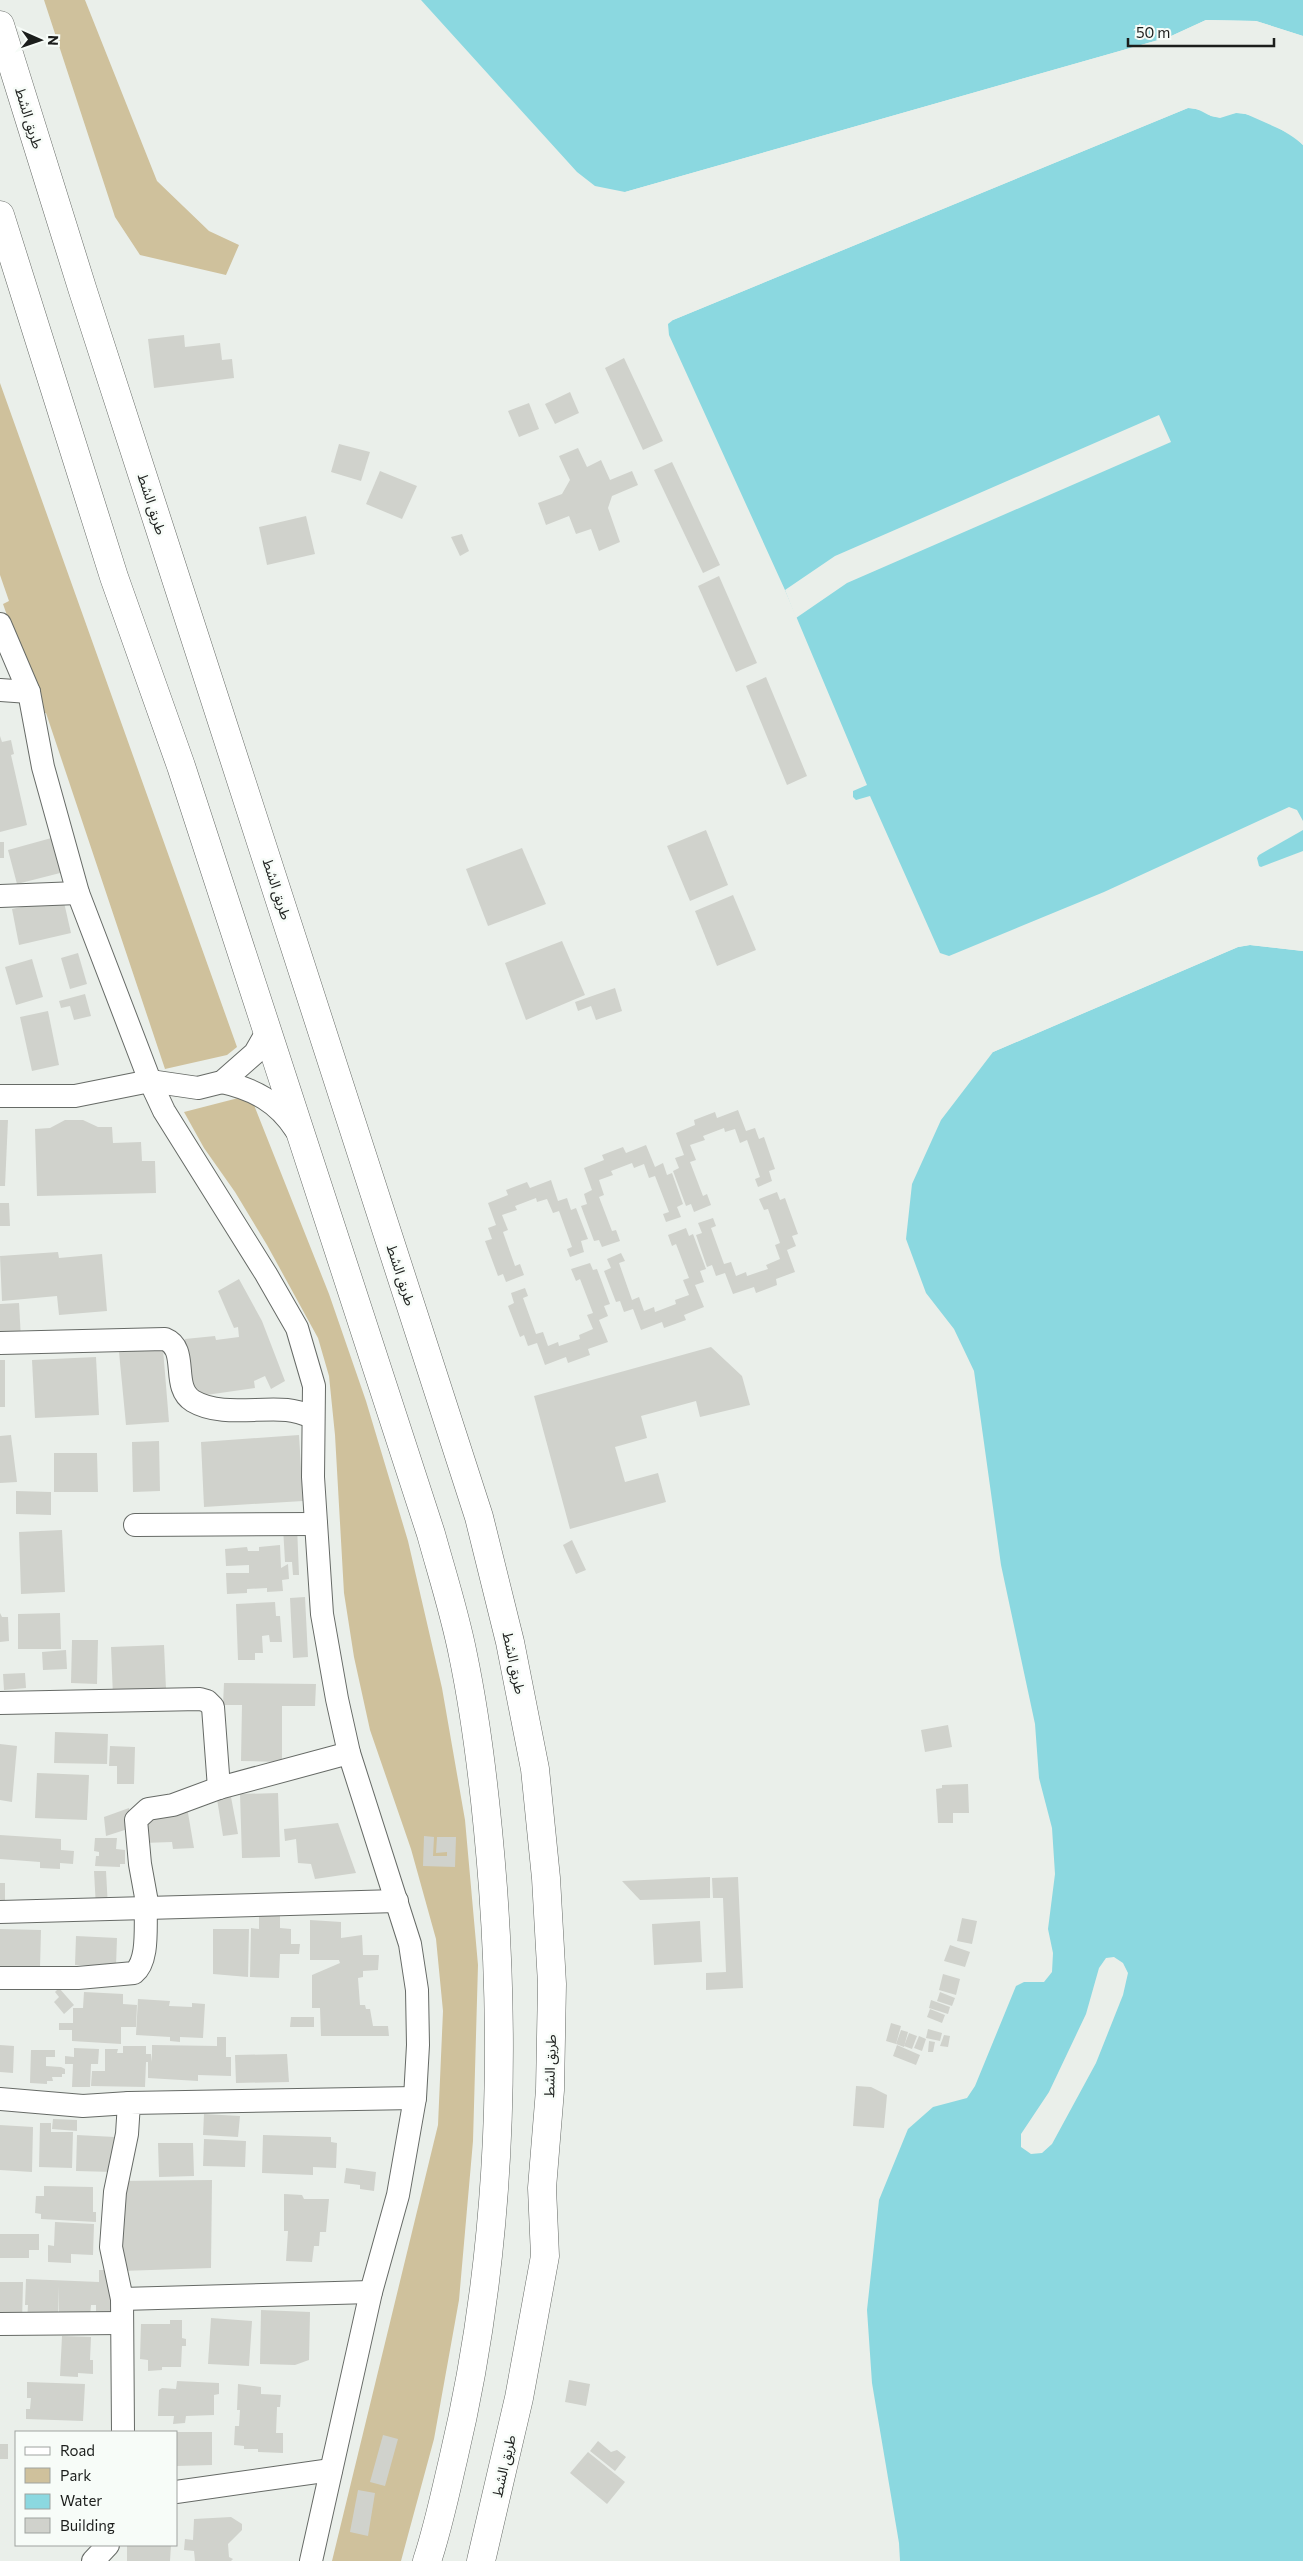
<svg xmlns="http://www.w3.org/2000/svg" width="1303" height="2561" font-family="Commissioner,'Noto Sans Arabic',sans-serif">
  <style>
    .green { fill: #cfc19c }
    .water { fill: #8bd8e0 }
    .pier { fill: #eaefea }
    .building { fill: #d0d2cc }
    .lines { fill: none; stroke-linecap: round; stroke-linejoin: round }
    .minor-casing { stroke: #666a66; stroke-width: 24 }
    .trunk-casing { stroke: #666a66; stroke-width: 29 }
    .minor { stroke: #fff; stroke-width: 22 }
    .trunk { stroke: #fff; stroke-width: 28 }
    .labels { text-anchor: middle; stroke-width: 5; stroke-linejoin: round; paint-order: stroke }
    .street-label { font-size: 14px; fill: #1c1e1c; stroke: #f7fcf8 }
  </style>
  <rect width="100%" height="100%" fill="#eaefea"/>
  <g class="green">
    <path d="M44 0H85L157 181 209 231 239 245 226 275 140 255 115 217Z"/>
    <path d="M0 383 237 1047 227 1055 165 1069 46 713 42 714 3 604 9 601 0 575Z"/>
    <path d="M250 1095 329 1294 366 1401 408 1541 442 1688 465 1820 478 1965 473 2141 459 2300 434 2439 401 2561H332L438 2125 443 2011 436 1939 411 1849 370 1730 354 1657 344 1593 335 1435 329 1376 318 1338 267 1245 235 1192 204 1148 184 1112Z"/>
  </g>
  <g class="water">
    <path d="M421 0H1303V36L1256 21 1206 20 1169 37 625 192 595 186 577 172Z"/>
    <path d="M1188 108C1204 109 1205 116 1217 117 1224 118 1229 113 1236 113 1252 111 1292 134 1303 145V821L1297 810 1289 807 1104 892 949 956 940 953 870 796 856 800 853 797V791L867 785 785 590 669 335 668 324 673 320Z"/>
    <path d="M1303 830V851L1261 867 1259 866 1257 858 1259 855Z"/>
    <path d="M1250 945 1303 951V2561H900L899 2543 872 2383 867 2310 879 2200 908 2129 933 2107 967 2098 975 2086 1016 1986 1024 1982H1044L1052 1972 1053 1953 1048 1929 1055 1874 1052 1828 1039 1778 1035 1724 1001 1565 974 1371 954 1329 926 1293 906 1239 912 1184 941 1120 993 1052 1238 947Z"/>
  </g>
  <g class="pier">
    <path d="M1206 20 1256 21 1303 36V39L1255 24 1206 23 1170 39 626 194 625 192 1169 37Z"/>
    <path d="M1187 105 1202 106 1212 114 1220 115 1236 110 1247 112 1294 133 1303 142V145L1293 135 1246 114 1236 113 1220 118 1211 116 1201 109 1188 108 673 320 672 317Z"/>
    <path d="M1159 415 1171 442 847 583 796 618 785 590 835 556Z"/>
    <path d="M1250 943 1303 948V951L1250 945 1238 947 993 1052 992 1050 1237 945Z"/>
    <path d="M1114 1957 1123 1963 1128 1973 1123 1995 1096 2063 1052 2144 1042 2153 1031 2154 1021 2147V2134L1049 2092 1086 2014 1099 1968 1106 1958Z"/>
  </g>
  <g class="building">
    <path d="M184 335 185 347 220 343 222 360 232 359 234 378 154 388 148 339Z"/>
    <path d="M624 358 663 441 643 450 605 368Z"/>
    <path d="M570 392 579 413 555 424 545 404Z"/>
    <path d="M529 403 539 429 519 437 508 411Z"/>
    <path d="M339 444 370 452 361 481 331 472Z"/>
    <path d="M578 448 587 467 601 460 610 480 632 471 638 485 612 496 608 508 620 542 599 551 591 529 576 534 569 516 546 525 538 503 562 494 570 480 559 456Z"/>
    <path d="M672 462 720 565 703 573 654 470Z"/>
    <path d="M380 471 417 486 402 519 366 504Z"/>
    <path d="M306 516 315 554 267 565 259 527Z"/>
    <path d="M462 534 469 551 460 556 451 537Z"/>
    <path d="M719 576 757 663 736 672 698 586Z"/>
    <path d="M766 677 807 776 787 785 746 686Z"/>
    <path d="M0 736 2 742 11 740 14 754 11 755 27 825 0 832Z"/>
    <path d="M706 830 728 885 690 901 667 846Z"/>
    <path d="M55 837 64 872 17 884 8 850Z"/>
    <rect x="0" y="842" width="4" height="16"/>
    <path d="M522 848 546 904 488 926 466 869Z"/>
    <path d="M733 895 756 950 717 966 695 911Z"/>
    <path d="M63 898 71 933 19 945 12 909Z"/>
    <path d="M562 941 585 995 526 1020 505 963Z"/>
    <path d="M78 953 87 984 70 989 61 958Z"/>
    <path d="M32 959 43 997 16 1005 5 967Z"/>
    <path d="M615 988 622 1011 596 1020 591 1006 578 1011 575 1002Z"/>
    <path d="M85 994 91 1016 74 1020 70 1006 61 1008 59 1001Z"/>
    <path d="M48 1011 59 1065 32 1071 20 1017Z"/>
    <path d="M738 1110 746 1131 755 1128 759 1139 764 1137 775 1169 769 1171 772 1181 758 1187 755 1179 760 1177 747 1140 740 1143 735 1129 725 1132 724 1128 703 1136 705 1140 690 1145 696 1160 690 1162 703 1196 707 1194 711 1205 694 1212 691 1204 686 1206 673 1171 679 1168 675 1158 684 1155 676 1133 695 1125 694 1120 715 1112 717 1118Z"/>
    <path d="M0 1120H8L5 1186H0Z"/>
    <path d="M65 1120H83L98 1127H112L113 1143 141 1142 142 1161H155L156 1193 37 1196 35 1129 50 1128Z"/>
    <path d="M646 1145 655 1167 663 1163 667 1175 672 1173 683 1204 677 1207 681 1217 666 1222 663 1214 669 1212 655 1176 649 1178 644 1164 634 1168 632 1163 611 1171 613 1175 599 1180 604 1195 599 1197 612 1231 616 1230 620 1241 602 1247 599 1240 594 1241 581 1206 587 1204 584 1194 592 1190 584 1168 604 1160 602 1155 623 1147 626 1153Z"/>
    <path d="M551 1180 558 1201 567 1198 571 1210 576 1208 588 1239 581 1241 584 1252 570 1257 567 1249 572 1247 559 1211 553 1213 547 1199 537 1202 536 1198 515 1206 517 1210 502 1215 508 1230 503 1232 515 1266 520 1264 524 1275 506 1282 503 1274 498 1276 485 1241 492 1239 488 1228 496 1225 488 1203 508 1195 506 1190 527 1182 530 1188Z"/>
    <path d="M777 1192 780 1200 785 1198 798 1234 792 1236 796 1246 787 1250 795 1272 776 1279 777 1285 756 1293 754 1287 733 1294 725 1273 716 1276 712 1265 707 1267 696 1235 702 1233 698 1223 713 1218 716 1226 711 1228 724 1264 731 1262 736 1276 746 1272 747 1276 768 1269 766 1265 780 1259 775 1245 780 1243 768 1209 764 1210 759 1199Z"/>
    <path d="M0 1203H9L10 1226H0Z"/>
    <path d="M686 1228 689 1236 693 1234 706 1269 700 1271 704 1282 695 1285 704 1307 684 1315 686 1320 664 1328 662 1322 641 1330 633 1309 624 1312 620 1301 616 1302 604 1271 611 1268 607 1259 621 1253 625 1261 619 1263 632 1300 639 1297 644 1311 654 1307 655 1312 676 1304 675 1300 689 1295 683 1280 689 1278 676 1244 672 1246 668 1235Z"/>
    <path d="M58 1252 59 1258 102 1254 107 1311 59 1315 57 1296 2 1301 0 1256Z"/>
    <path d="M590 1263 593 1270 597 1269 610 1304 604 1306 608 1316 599 1320 608 1342 588 1349 590 1355 568 1363 566 1357 545 1365 537 1343 528 1346 524 1335 520 1337 508 1306 514 1303 511 1293 525 1288 528 1296 523 1298 536 1334 543 1332 548 1346 558 1342 559 1346 580 1339 579 1335 593 1329 587 1315 593 1313 580 1279 576 1281 571 1269Z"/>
    <path d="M239 1279 262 1321 285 1381 271 1389 265 1376 254 1381 255 1388 192 1397 185 1339 215 1336 216 1340 239 1337 238 1327 234 1328 218 1291Z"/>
    <path d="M19 1303 21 1339 0 1340V1304Z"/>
    <path d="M711 1347 742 1376 750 1405 700 1417 696 1401 641 1416 647 1438 615 1447 625 1482 658 1473 666 1502 570 1529 534 1396Z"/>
    <path d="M163 1349 169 1422 126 1425 119 1352Z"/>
    <path d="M96 1357 99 1415 35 1418 32 1360Z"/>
    <rect x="0" y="1360" width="5" height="47"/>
    <path d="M11 1435 17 1482 0 1483V1436Z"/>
    <path d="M299 1435 303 1501 204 1507 201 1442Z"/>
    <path d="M159 1441 160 1491 133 1492 132 1442Z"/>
    <path d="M54 1453H97L98 1492H54Z"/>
    <path d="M16 1491 51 1492V1515L16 1514Z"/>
    <path d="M297 1526 299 1575H293L292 1562H285L283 1527Z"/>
    <path d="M62 1530 65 1592 21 1594 19 1532Z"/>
    <path d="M572 1540 586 1570 576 1574 563 1545Z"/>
    <path d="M280 1545 281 1568 288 1564 289 1579 282 1580 283 1591 267 1592V1588L247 1589V1593L227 1594 226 1573H249V1565L226 1566 225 1549 247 1547 248 1551H259V1547Z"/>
    <path d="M305 1597 308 1657 293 1658 290 1598Z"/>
    <path d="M275 1602 276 1616H280L282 1642H270L269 1635 262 1636 263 1653H255V1660H238L236 1604Z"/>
    <path d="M0 1613 2 1617H8L9 1641 0 1642Z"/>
    <path d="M60 1613 61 1649H18V1614Z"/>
    <path d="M72 1640H98L97 1684 71 1683Z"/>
    <path d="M164 1645 166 1689 113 1697 111 1647Z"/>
    <path d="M66 1650 67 1669 43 1670 42 1652Z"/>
    <path d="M25 1673 26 1688 4 1690 3 1674Z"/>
    <path d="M224 1683 316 1684 315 1706H282V1762L241 1761 242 1705H223Z"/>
    <path d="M948 1725 952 1747 925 1752 921 1730Z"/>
    <path d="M55 1732 108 1734 107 1764 54 1763Z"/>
    <path d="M0 1744 17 1746 12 1802 0 1800Z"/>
    <path d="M110 1746 135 1747 134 1784H117V1766H109Z"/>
    <path d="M37 1773 89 1775 87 1820 35 1818Z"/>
    <path d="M968 1784 969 1813H953V1823H938L936 1789 942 1788V1785Z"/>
    <path d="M278 1793 280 1857 242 1858 240 1794Z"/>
    <path d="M231 1797 238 1834 223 1836 217 1799Z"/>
    <path d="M187 1807 194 1848 173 1849 172 1842 143 1843 139 1819Z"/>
    <path d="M129 1808 131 1828 106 1836 104 1817Z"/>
    <path d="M338 1823 356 1873 315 1879 311 1864 298 1863 296 1839 285 1841 284 1829Z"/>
    <path d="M0 1835 61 1839V1850L74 1851 73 1864 60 1863V1869L40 1868V1862L0 1859Z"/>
    <path d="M424 1836 434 1837 433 1856H447V1852L436 1853 437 1837H456L455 1867 423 1866Z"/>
    <path d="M95 1838H117L116 1849 125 1850V1864H120V1867L95 1866 96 1856H99V1852L94 1851Z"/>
    <path d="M94 1871H106L108 1908H96Z"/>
    <path d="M710 1877V1898L640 1900 622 1881Z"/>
    <path d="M738 1877 743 1988 706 1990V1973L726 1972 723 1898H713L712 1878Z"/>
    <rect x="0" y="1883" width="5" height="17"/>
    <path d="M259 1915 280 1916V1928L291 1929V1944H300L299 1954H280L279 1978 250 1977 251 1928 259 1929Z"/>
    <path d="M962 1918 977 1921 972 1944 957 1941Z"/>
    <path d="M310 1920 341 1922V1938L362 1935 363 1955H379L378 1970 363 1971V1977L358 1978 360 2005H365L366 2009H370L373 2026H388L389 2036H321L320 2008H312V1975L340 1963 339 1960H310Z"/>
    <path d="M700 1921 702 1962 654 1965 652 1924Z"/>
    <path d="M0 1929 41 1930 40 1968 0 1967Z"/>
    <path d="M213 1929H249L248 1977 213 1974Z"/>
    <path d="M76 1936 117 1938 116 1966 75 1965Z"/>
    <path d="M950 1945 970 1952 965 1967 944 1961Z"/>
    <path d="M943 1974 960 1979 956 1995 939 1990Z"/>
    <path d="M59 1988 74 2005 64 2014 54 2002 59 1997 55 1992Z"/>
    <path d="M84 1992 123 1994V2004L137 2005 136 2027H121V2044L72 2041V2030H59V2023H73V2008H83Z"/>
    <path d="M940 1992 955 1998 952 2006 937 2001Z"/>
    <path d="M138 1999 170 2001 169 2006 192 2007V2003L205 2004 203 2038 180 2037V2042L170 2041V2037L136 2035Z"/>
    <path d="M931 2000 950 2007 948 2014 929 2008Z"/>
    <path d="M930 2009 945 2015 942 2023 927 2017Z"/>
    <path d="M291 2017H314V2027H290Z"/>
    <path d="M891 2023 901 2026 896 2044 886 2041Z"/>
    <path d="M928 2029 942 2033 940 2041 926 2038Z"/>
    <path d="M901 2030 908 2032 904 2047 896 2044Z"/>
    <path d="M909 2033 917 2036 912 2049 904 2046Z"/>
    <path d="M944 2035 950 2036 948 2047 940 2046Z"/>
    <path d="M919 2036 926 2039 922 2051 914 2048Z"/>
    <path d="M217 2037H226V2057H231V2076L198 2075V2081L148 2078V2062H146L145 2087 91 2086 92 2071H105V2049H118L117 2053H123V2046H146V2054H151L152 2062V2045L217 2046Z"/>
    <path d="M929 2041 935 2042 933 2052H928Z"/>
    <path d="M0 2045 14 2046 13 2073 0 2072Z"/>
    <path d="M897 2045 920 2055 916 2065 893 2056Z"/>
    <path d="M74 2048 99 2049 98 2064H91L90 2087H72L73 2064H65V2056L74 2057Z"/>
    <path d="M31 2050H55V2057H46V2066L61 2067 65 2069V2074H62V2077H52L53 2081H47V2084L30 2083Z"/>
    <path d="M287 2054 289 2082 236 2083 235 2055Z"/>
    <path d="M856 2086 871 2087 887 2095 884 2128 853 2126Z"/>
    <path d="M204 2114 240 2116 238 2137 203 2135Z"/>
    <path d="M53 2119 77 2120V2131L52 2129Z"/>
    <path d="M40 2123H51V2132H73L72 2168 39 2167Z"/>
    <path d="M0 2125 33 2127 32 2172 0 2170Z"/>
    <path d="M77 2135 115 2137 114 2172 76 2171Z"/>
    <path d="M263 2135 331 2137V2142L337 2143 336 2168 313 2167V2175L262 2173Z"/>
    <path d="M204 2139 246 2141 245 2167 203 2166Z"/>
    <path d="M158 2143H193L194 2176 159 2177Z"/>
    <path d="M346 2168 376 2172 374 2191 360 2189V2185L344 2183Z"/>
    <path d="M212 2180 211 2268 121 2271 118 2181Z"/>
    <path d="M44 2186 93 2187V2212H96V2222L41 2219V2214L35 2213 36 2196H44Z"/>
    <path d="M284 2194 302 2195 304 2199H329L326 2232H320L319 2246H314L312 2262 286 2261 288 2231H284Z"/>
    <path d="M55 2222 94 2224 93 2255 71 2254V2263L48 2262V2245L54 2246Z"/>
    <path d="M0 2234H39V2250H29V2258H0Z"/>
    <path d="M99 2270H116L115 2318H96V2305H91L90 2316H59V2286L58 2322 27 2321 28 2305H25L26 2279 99 2282Z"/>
    <path d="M0 2282H23L22 2323 0 2322Z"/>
    <path d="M261 2310 310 2312 309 2360 295 2365 260 2364Z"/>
    <path d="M211 2318 252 2321 249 2366 208 2364Z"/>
    <path d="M170 2320H182V2338L186 2339V2346H182L181 2367H162V2370L148 2371V2360L140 2359 141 2324H170Z"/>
    <path d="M62 2336 91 2337 90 2360H93V2374L78 2373V2377L60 2376Z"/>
    <path d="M569 2380 590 2384 586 2406 565 2402Z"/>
    <path d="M177 2381 219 2383V2394L214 2395V2415L186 2416 185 2423 173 2424 174 2416H158L159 2390 162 2388 176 2389Z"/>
    <path d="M27 2382 85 2384 83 2421 26 2419V2409H30L31 2398H27Z"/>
    <path d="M238 2384 261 2387V2394L281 2395 280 2407H277L276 2433H283V2453L258 2452V2449H244V2446L234 2445 235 2426H239L240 2410H237Z"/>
    <path d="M176 2432H212V2465L176 2466Z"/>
    <path d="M383 2435 398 2439 385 2486 370 2482Z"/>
    <path d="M598 2441 611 2452 617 2450 626 2457 615 2471 590 2451Z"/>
    <rect x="0" y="2444" width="8" height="15"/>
    <path d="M588 2452 625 2482 607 2504 570 2473Z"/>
    <path d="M358 2490 375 2493 368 2536 350 2532Z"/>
    <path d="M231 2517 242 2524V2530L228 2544 229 2557 233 2559 231 2561H195L194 2551 184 2550 185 2539 193 2540 194 2519Z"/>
    <path d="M127 2545H171L170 2561H127Z"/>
  </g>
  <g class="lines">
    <g class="minor-casing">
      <g id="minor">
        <path d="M0 624 29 692 43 767 78 893 150 1081 164 1111 266 1274 297 1328 314 1386 313 1477 322 1614 337 1699 349 1753 410 1944 417 1990 418 2045 415 2098 398 2195 371 2292 311 2561"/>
        <path d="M0 690 29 692"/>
        <path d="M0 896 78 893"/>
        <path d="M222 1082C254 1089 278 1102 296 1130"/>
        <path d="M0 1096H75L150 1081 198 1088 222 1082 255 1053 267 1032"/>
        <path d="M0 1343 165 1339C190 1349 170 1387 193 1401 220 1417 258 1407 287 1410 296 1411 305 1414 313 1417"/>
        <path d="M135 1525 316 1524"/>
        <path d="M0 1703 200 1699 207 1701 213 1707 219 1788"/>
        <path d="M148 1908 140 1864 136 1820 148 1809 173 1805 219 1788 349 1753"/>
        <path d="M0 1912 397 1901"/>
        <path d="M0 1978H78L134 1973C149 1961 145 1927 146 1909"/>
        <path d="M0 2099 83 2106 129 2103"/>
        <path d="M122 2299 371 2292"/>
        <path d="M0 2324 122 2323"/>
        <path d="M123 2432 122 2299 111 2247 115 2192 127 2134 129 2103 415 2098"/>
        <path d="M176 2492 331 2470"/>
        <path d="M93 2561 108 2545"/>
      </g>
    </g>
    <g class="trunk-casing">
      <g id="trunk">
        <path d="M0 25 83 291 479 1517 510 1642 535 1769 546 1878 552 1984 550 2090 542 2188 545 2256 519 2398 481 2561"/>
        <path d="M0 215 114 577 181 766 431 1534C442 1574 455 1614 463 1655 479 1732 487 1810 493 1888 507 2081 498 2271 453 2460 445 2494 438 2528 427 2561"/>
      </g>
    </g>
    <use href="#minor" class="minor"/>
    <use href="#trunk" class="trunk"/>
  </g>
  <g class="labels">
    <g class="street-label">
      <text transform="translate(29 118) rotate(73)" y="5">طريق الشط</text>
      <text transform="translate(152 504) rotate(72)" y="5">طريق الشط</text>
      <text transform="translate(277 889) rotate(72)" y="5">طريق الشط</text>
      <text transform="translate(401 1275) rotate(72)" y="5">طريق الشط</text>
      <text transform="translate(514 1663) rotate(78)" y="5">طريق الشط</text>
      <text transform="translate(550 2066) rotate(-88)" y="5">طريق الشط</text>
      <text transform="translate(504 2466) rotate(-77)" y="5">طريق الشط</text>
    </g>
  </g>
  <rect x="15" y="2431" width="162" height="115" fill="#f7fcf8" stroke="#9fa3a0"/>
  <rect x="25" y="2447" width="25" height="8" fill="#ffffff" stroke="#9fa3a0"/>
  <text x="60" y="2456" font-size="15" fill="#1c1e1c">Road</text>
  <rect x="25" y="2468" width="25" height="15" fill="#cfc19c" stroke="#9fa3a0"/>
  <text x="60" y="2481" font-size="15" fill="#1c1e1c">Park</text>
  <rect x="25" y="2494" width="25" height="15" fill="#8bd8e0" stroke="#9fa3a0"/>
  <text x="60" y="2506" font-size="15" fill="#1c1e1c">Water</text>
  <rect x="25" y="2518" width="25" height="15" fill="#d0d2cc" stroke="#9fa3a0"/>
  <text x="60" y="2531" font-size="15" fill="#1c1e1c">Building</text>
  <g transform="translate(40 40) rotate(92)" stroke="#f7fcf8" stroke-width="4" paint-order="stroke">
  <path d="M0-4L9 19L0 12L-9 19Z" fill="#1c1e1c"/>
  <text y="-8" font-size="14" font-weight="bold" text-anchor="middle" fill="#1c1e1c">N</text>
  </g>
  <path d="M1128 38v8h146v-8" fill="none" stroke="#1c1e1c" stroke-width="2.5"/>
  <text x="1136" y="38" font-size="15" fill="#1c1e1c" stroke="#f7fcf8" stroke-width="4" paint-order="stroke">50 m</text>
</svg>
